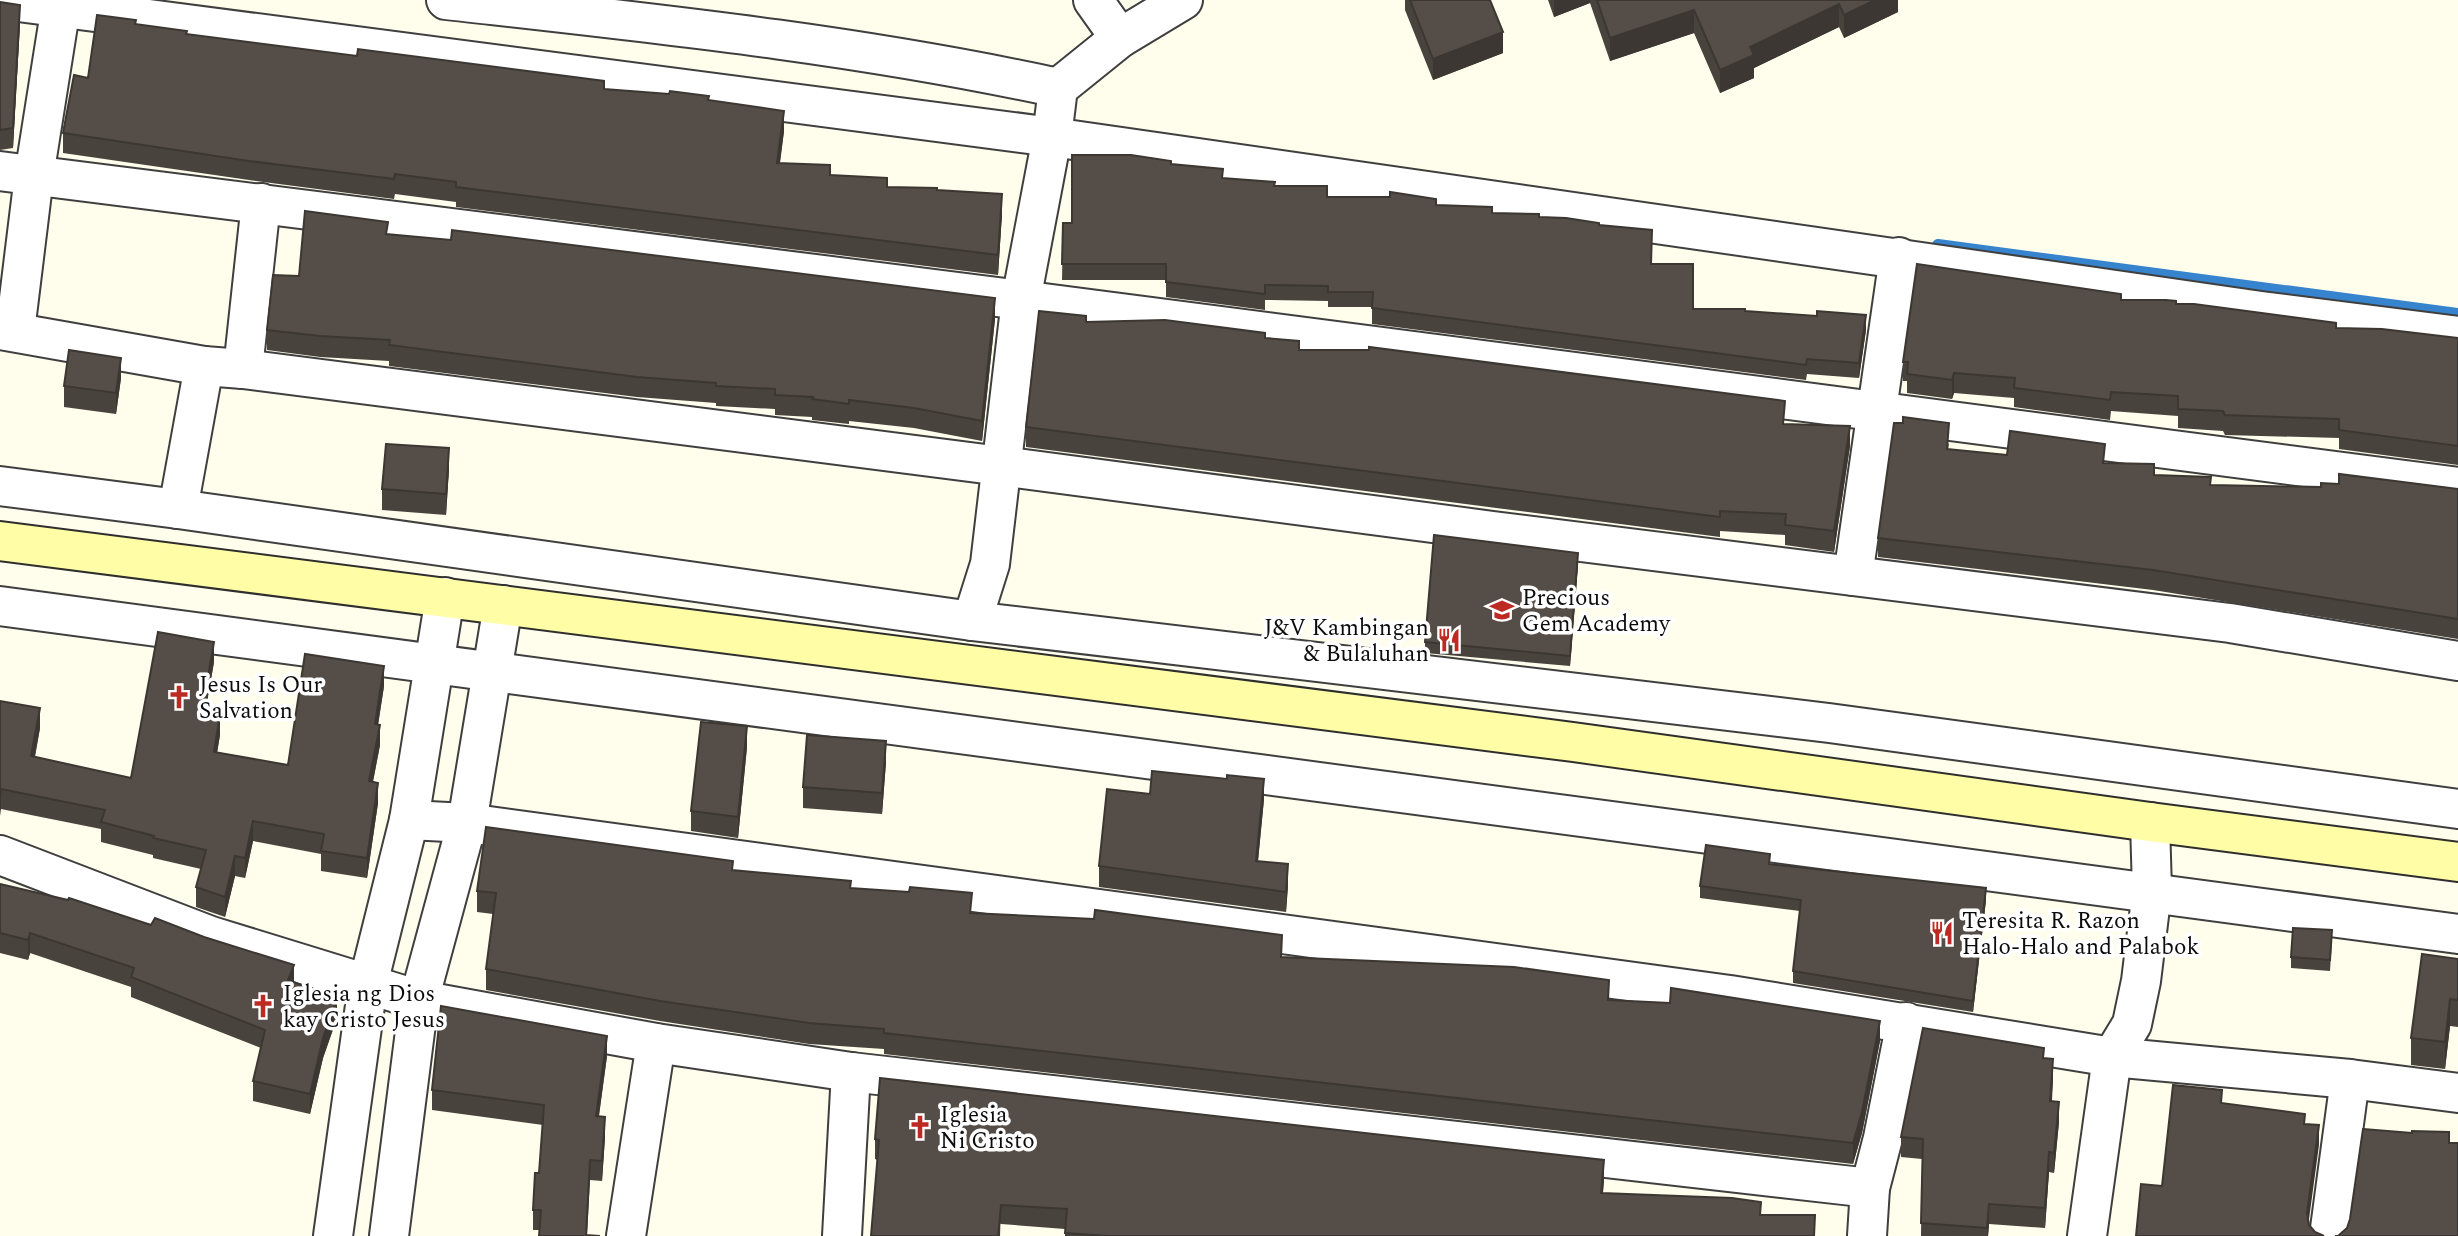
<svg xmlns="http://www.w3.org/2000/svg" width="2458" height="1236" font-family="Spectral,serif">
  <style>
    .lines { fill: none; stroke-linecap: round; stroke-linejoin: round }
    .stream { stroke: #3684ce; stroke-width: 12 }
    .street-casing { stroke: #3f3f3f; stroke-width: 42 }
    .secondary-casing { stroke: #2e2e2e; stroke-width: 42 }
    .street { stroke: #fff; stroke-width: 38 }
    .secondary { stroke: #fffda6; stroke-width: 38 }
    .wall { fill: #49433e }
    .shaded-wall { fill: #3c3732 }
    .building { fill: #554e48; stroke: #3c3732; stroke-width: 2 }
    .labels { text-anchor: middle; stroke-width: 7; stroke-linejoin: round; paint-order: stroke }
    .poi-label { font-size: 23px; fill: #0c0c0c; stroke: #fff; text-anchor: start }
  </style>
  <rect width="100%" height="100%" fill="#fffdeb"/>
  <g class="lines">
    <path class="stream" d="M1938 245 2458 314"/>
    <g class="street-casing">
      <g id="street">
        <path d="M3 0 1052 137 2261 311 2458 336"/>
        <path d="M446 0C651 23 856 44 1058 88"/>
        <path d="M1093 0 1120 38"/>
        <path d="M0 171 1021 300 2458 487"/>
        <path d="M0 330 204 366 243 369 1001 466 1493 531 2230 623 2458 661"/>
        <path d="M15 331 34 176 61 6"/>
        <path d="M243 369 261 203"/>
        <path d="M0 486 178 509 972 621 1829 723 2458 809"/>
        <path d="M178 509 204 366"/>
        <path d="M1853 576 1899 257"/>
        <path d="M0 606C819 720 1640 818 2458 934"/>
        <path d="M972 621 990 564 1021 300 1052 137 1058 88 1120 38 1183 0"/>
        <path d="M409 820 467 823 1730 995 2112 1057 2350 1079 2458 1093"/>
        <path d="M0 855 211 936 419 1000 656 1043 851 1072 1870 1188"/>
        <path d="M333 1236 368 984 409 820 445 597"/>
        <path d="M389 1236 419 1000 467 823 503 605"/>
        <path d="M626 1236 656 1043"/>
        <path d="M842 1236 851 1072"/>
        <path d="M1867 1236 1870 1188 1883 1138 1906 1022"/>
        <path d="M2087 1236 2112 1057 2132 1024 2141 981 2152 891 2150 822"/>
        <path d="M2329 1236 2350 1079"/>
      </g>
    </g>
    <g class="secondary-casing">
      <path id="secondary" d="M0 541 1573 742 2150 822 2458 862"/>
    </g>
    <use href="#street" class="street"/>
    <use href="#secondary" class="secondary"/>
  </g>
  <g class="wall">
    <path d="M1405 0H1490L1503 53 1433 80 1405 10Z"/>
    <path d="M1548 0H1898V12L1844 38 1839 27 1754 68V78L1720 93 1694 33 1610 61 1590 3 1554 17Z"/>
    <path d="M0 2 20 24 13 148 0 150Z"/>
    <path d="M136 24 187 34 604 89 709 100 784 131 780 163 887 187 937 190 1002 214 998 275 456 207V202L395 194 394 199 249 180 63 153V133Z"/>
    <path d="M1171 164 1223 178 1275 186 1327 197 1436 205 1492 213 1539 217 1599 225 1651 264 1693 309 1745 311 1866 330 1859 378 1807 374 1806 380 1372 324V307H1328V301L1265 300V310L1166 297V280H1062L1063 223H1072Z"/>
    <path d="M388 234 995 319 982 441 914 428 849 421V424L812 420V417L775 415V409L716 406V403L637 397 389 366V361L320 357 267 350V330L299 276Z"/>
    <path d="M2121 300 2176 304 2336 328 2458 338V465L2339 449V438L2225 435 2223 431 2178 428V416L2111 411 2110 420 2014 407V398L1954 393 1952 399 1907 393V381H1903V362Z"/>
    <path d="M1086 322 1265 338 1299 350 1785 424 1850 446 1834 552 1785 545V535L1720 531V537L1026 447V427Z"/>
    <path d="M121 378 116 414 64 407V386Z"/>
    <path d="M1949 443 1948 450 2105 463 2154 475 2211 485 2321 487 2339 484 2458 489V639L2153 590 1878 557V538Z"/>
    <path d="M449 469 446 515 382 510V489Z"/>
    <path d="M1578 564 1570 666 1425 653V642Z"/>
    <path d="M214 662 205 712 220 735 217 752 288 765 384 686 378 725 380 745 373 782 378 803 367 878 321 871V854L253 841 245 878 235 876 225 917 196 907V887L201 869 153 858V855L101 842V829L1 809 0 701 40 728 35 757 131 778Z"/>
    <path d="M747 747 738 838 691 831V811Z"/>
    <path d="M886 762 882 814 803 808V787Z"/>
    <path d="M1150 794 1264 799 1258 861 1288 885 1286 912 1099 887V866Z"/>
    <path d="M1770 864 1986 900 1973 1012 1793 983V971L1800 911 1700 898V886Z"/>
    <path d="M733 870 851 888 972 913 1282 957 1609 1000 1880 1041 1862 1133 1853 1164 884 1054V1049L809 1044 660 1021 486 990V969L493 914 477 912V891Z"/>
    <path d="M0 884 294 983 337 1018 323 1058 310 1114 253 1101V1081L261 1048 131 997V987L30 953 28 960 0 953Z"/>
    <path d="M2332 940 2330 971 2291 968V957Z"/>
    <path d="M2458 959V1027L2450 1026 2445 1069 2411 1065V1038Z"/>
    <path d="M607 1056 599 1116 605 1137 602 1181 590 1180 539 1230H533V1210L539 1173 543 1125 432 1110V1090Z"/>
    <path d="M2044 1058 2053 1079 2052 1101 2059 1122 2054 1173 2049 1172 2045 1228 1989 1224 1988 1236H1921L1922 1159 1901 1157V1137Z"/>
    <path d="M875 1139 1604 1180 1603 1193 1761 1215 1815 1236H1065V1229L1001 1224 875 1159Z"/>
  </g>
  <g class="shaded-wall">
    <path d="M1554 0H1590V3L1554 17Z"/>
    <path d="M1875 0H1898V12L1844 38V15Z"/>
    <path d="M1839 4V27L1754 68V78L1720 93V70L1750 47Z"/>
    <path d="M20 5V24L13 148V128Z"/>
    <path d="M1694 10V33L1610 61V38Z"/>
    <path d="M1503 32V53L1433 80V59Z"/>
    <path d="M784 111V131L777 183V163Z"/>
    <path d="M1002 194V214L998 275V255Z"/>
    <path d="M995 298V319L982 441V421Z"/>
    <path d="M1866 315V330L1859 378V363Z"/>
    <path d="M121 358V378L116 414V393Z"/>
    <path d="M1954 373V393L1952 399V380Z"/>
    <path d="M1850 426V446L1834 552V531Z"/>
    <path d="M449 448V469L446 515V494Z"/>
    <path d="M1578 553V564L1570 666V656Z"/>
    <path d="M214 642V662L202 732V712Z"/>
    <path d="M384 666V686L375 744V724Z"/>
    <path d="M40 708V728L31 776V756Z"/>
    <path d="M220 715V735L214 772V752Z"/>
    <path d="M380 725V745L369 801V781Z"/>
    <path d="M747 726V747L738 838V817Z"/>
    <path d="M886 741V762L882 814V793Z"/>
    <path d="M1264 779V799L1256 881V861Z"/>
    <path d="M378 783V803L367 878V858Z"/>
    <path d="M1 789V809L0 816V796Z"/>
    <path d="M253 821V841L245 878V858Z"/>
    <path d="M235 856V876L225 917V897Z"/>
    <path d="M1288 864V885L1286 912V892Z"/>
    <path d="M1986 888V900L1973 1012V1001Z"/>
    <path d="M30 933V953L28 960V940Z"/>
    <path d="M294 965V985L288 980Z"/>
    <path d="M337 998V1018L323 1058 310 1114V1094L323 1038Z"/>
    <path d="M2450 999V1026L2445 1069V1042Z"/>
    <path d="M1880 1021V1041L1862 1133 1853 1164V1143Z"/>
    <path d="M607 1036V1056L596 1136V1116Z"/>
    <path d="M2053 1059V1079L2050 1121V1101Z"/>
    <path d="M2059 1102V1122L2054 1173V1153Z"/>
    <path d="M605 1117V1137L602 1181V1161Z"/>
    <path d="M2319 1125V1145L2307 1234V1213Z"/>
    <path d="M2049 1152V1172L2045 1228V1208Z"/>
    <path d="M590 1160V1180L587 1236H586Z"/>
    <path d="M1604 1160V1180L1601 1212V1193Z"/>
    <path d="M1989 1204V1224L1988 1236H1987Z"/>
    <path d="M1001 1205 1000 1236H998Z"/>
  </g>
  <g class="building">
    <path d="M1410 0H1490L1503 32 1433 59Z"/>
    <path d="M1597 0H1875L1844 15 1839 4 1750 47 1754 55 1720 70 1694 10 1610 38Z"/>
    <path d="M0 2 20 5 13 128 0 130Z"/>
    <path d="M97 15 136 20 135 24 187 31 186 34 357 56 358 49 604 81V89L669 94 670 91 709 96 708 100 784 111 777 163 830 165V175L887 178V187L937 188V190L1002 194 998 255 456 187V182L395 174 394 179 249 161 63 133 74 75 88 78Z"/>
    <path d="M1072 155H1131L1171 161V164L1223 169 1222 178 1275 182 1274 186H1327V197H1390V192L1436 199V205L1492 207V213L1539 214V217L1566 218 1599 223V225L1652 230 1651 264H1693V309H1745V311L1817 316V311L1866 315 1859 363 1807 359 1806 365 1372 308 1373 292H1328V286L1265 285V294L1166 282V264H1062L1063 223H1072Z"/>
    <path d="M305 211 388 222 386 234 451 240 452 230 995 298 982 421 914 408 849 400V404L812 399 813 397 775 395V389L716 386V383L637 377 389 345 390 340 320 336 267 330 273 275 299 276Z"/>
    <path d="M1917 264 2121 294V300H2166L2176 301V304H2194L2336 323V328L2382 329 2458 338V446L2339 430V419L2225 415 2223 411 2178 409V396L2111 392 2110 400 2014 388 2015 378 1954 373 1952 380 1907 374 1908 362H1903Z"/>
    <path d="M1039 311 1086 316V322L1165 320 1265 333V338L1299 341V350H1369V347L1785 401 1783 424 1850 426 1834 531 1785 525 1786 514 1720 511V517L1026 427Z"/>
    <path d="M69 350 121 358 116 393 64 386Z"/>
    <path d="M1903 417 1949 423 1947 449 2007 455 2010 431 2105 444 2103 463 2154 464V475L2211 477 2210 485 2321 487V483L2339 484V474L2458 489V619L2153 570 1878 538 1894 423H1903Z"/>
    <path d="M386 444 449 448 446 494 382 489Z"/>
    <path d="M1434 535 1578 553 1570 656 1425 642Z"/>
    <path d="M158 632 214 642 202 712 220 715 214 752 288 765 305 654 384 666 375 724 380 725 369 781 378 783 367 858 321 851 324 834 253 821 245 858 235 856 225 897 196 887 206 850 153 838 154 836 101 822 105 810 1 789 0 796V701L40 708 31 756 131 778Z"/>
    <path d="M701 722 747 726 738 817 691 811Z"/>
    <path d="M807 735 886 741 882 793 803 787Z"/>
    <path d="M1152 771 1227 779V775L1264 779 1256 861 1288 864 1286 892 1099 866 1107 789 1150 794Z"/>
    <path d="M486 827 733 861 732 870 851 881 850 888 909 892 910 887 972 893 970 913 1094 919 1095 910 1282 935 1281 957 1514 967 1609 980 1608 1000 1670 1003 1671 988 1880 1021 1862 1112 1853 1143 884 1033V1029L809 1023 660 1001 486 969 496 893 477 891Z"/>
    <path d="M1706 845 1770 854 1769 864 1986 888 1973 1001 1793 971 1801 900 1700 886Z"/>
    <path d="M0 884 68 900 69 898 151 925 155 918 204 937 294 965 288 980 337 998 323 1038 310 1094 253 1081 265 1030 131 977 134 968 30 933 28 940 0 933Z"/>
    <path d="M2293 928 2332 930 2330 960 2291 957Z"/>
    <path d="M2422 954 2458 959V1000L2450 999 2445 1042 2411 1038Z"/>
    <path d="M441 1006 607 1036 596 1116 605 1117 602 1161 590 1160 586 1235 600 1236H539L541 1210H533L535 1173H539L544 1105 432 1090Z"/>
    <path d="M1923 1028 2044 1048 2043 1058 2053 1059 2050 1101 2059 1102 2054 1153 2049 1152 2045 1208 1989 1204 1987 1228 1921 1223 1923 1139 1901 1137Z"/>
    <path d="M880 1078 1604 1160 1601 1193 1732 1198 1761 1202 1760 1215H1815L1814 1236H1108L1065 1233 1067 1209 1001 1205 998 1236H871L879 1140 875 1139Z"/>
    <path d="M2173 1085 2222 1090 2221 1103 2305 1114 2304 1124 2319 1125 2307 1213 2309 1225 2315 1232 2324 1236H2136L2141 1184 2162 1186Z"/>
    <path d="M2363 1129 2412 1133V1131L2449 1132V1143H2458V1236H2335H2338L2347 1228 2350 1219Z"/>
  </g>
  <defs>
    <g id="school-bare" transform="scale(1.89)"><path d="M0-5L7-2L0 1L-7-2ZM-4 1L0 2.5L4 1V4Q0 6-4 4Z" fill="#bd2a23" stroke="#fff" stroke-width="2.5" paint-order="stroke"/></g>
    <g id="restaurant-bare" transform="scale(1.89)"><path d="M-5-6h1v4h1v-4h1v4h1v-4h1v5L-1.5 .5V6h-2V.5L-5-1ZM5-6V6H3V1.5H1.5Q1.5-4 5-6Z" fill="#bd2a23" stroke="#fff" stroke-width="2.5" paint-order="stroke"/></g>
    <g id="church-bare" transform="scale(1.89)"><path d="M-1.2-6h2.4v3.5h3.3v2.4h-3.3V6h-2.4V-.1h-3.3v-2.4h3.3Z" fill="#bd2a23" stroke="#fff" stroke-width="2.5" paint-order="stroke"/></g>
  </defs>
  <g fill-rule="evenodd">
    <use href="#school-bare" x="1502" y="610"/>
    <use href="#restaurant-bare" x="1449" y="640"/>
    <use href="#church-bare" x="179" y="697"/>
    <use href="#restaurant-bare" x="1942" y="933"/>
    <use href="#church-bare" x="263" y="1006"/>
    <use href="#church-bare" x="920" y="1127"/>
  </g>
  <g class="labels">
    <g class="poi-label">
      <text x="1522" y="605">Precious<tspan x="1522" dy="26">Gem Academy</tspan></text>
      <text x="1429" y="635" text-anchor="end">J&amp;V Kambingan<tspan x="1429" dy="26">&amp; Bulaluhan</tspan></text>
      <text x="199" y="692">Jesus Is Our<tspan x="199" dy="26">Salvation</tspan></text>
      <text x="1962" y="928">Teresita R. Razon<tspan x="1962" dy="26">Halo-Halo and Palabok</tspan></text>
      <text x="283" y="1001">Iglesia ng Dios<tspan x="283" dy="26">kay Cristo Jesus</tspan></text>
      <text x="940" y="1122">Iglesia<tspan x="940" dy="26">Ni Cristo</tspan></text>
    </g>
  </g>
</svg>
